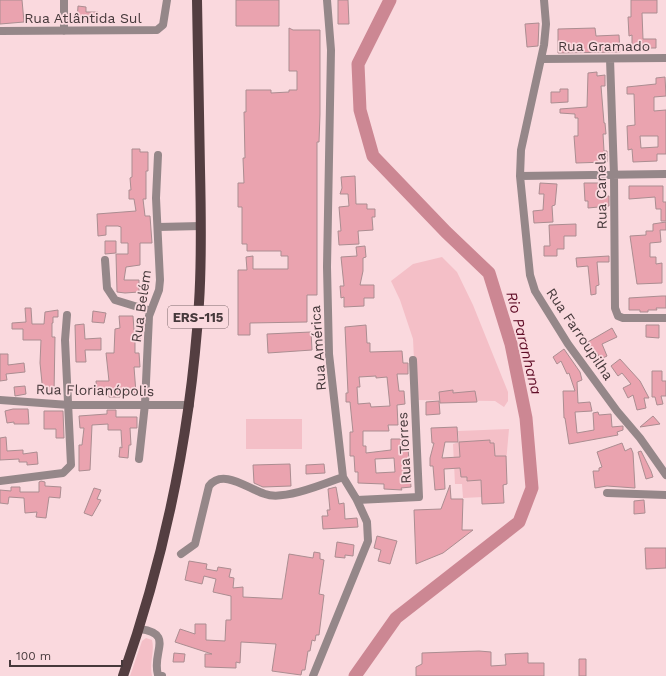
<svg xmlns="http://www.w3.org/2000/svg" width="666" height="676" viewBox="0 0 666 676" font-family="'Work Sans',sans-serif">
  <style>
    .green { fill: #f4bfc7 }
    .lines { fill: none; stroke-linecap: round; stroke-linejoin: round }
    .river { stroke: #cc8793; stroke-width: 13 }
    .building { fill: #eaa3af; stroke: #ab8d91; fill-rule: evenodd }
    .minor { stroke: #958789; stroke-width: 8 }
    .major { stroke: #543e41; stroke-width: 10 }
    .labels { text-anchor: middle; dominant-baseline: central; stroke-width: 3.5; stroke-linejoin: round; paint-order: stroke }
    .shield { fill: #fad9de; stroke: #7c696c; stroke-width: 1 }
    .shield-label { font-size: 13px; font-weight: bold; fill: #46393b }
    .street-label { font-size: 14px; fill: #46393b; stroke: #fad9de }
    .water-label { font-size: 15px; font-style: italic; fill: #600d27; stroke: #fad9de }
  </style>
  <rect width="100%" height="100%" fill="#fad9de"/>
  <path class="green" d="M442,257l15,15 16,33 35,87v9l-4,6 -9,-6 -79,-1 -3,-61 -13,-39 -9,-19 22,-17z
    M246,419h56v30h-56z
    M509,429l-6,67 -40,2 -1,-14h-7l-2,-40 6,-2 -1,-11z
    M146,638l6,2c3,12 -3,22 0,36h-22l12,-35z"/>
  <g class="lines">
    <path class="river" d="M355,676l41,-58 123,-96 13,-34 -6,-70 -15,-74 -22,-71 -43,-41 -73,-76 -13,-46 -2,-46 32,-64"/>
  </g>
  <path class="building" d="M0,0h22l2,22 -24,2z
    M236,0h43v26h-43z
    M338,0h10l1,24h-11z
    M631,0h26v13h-15l1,26h13v9h-12v-3h-12v-10l-3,1 -1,-19h3z
    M78,6l8,1v5h12v10h-21z
    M539,23l-1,23 -11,1 -2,-23z
    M289,28l4,2h27v84l-1,28h-2v153h-10v27l-57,1v12h-12v-65h9l-1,-13 7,-1v13h35v-13h-7v-5h-34v-7h-5v-37h-4v-24h6l-1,-25h2l-1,-46h2v-22h25v3l18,-1v-2h8v-19h-8z
    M595,28l1,8 23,-1 1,17 -62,1v-24z
    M597,72v4l8,-1v11h-4l3,37h1l1,11h-3l1,17h3v11l-31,1 -2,-27h4v-18h-3v-4l-15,-1v-4l27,-2 1,-34z
    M665,77l1,19 -12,1v14l12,-1v44h-9v7l-24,1 -1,-13 -4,1 -1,-24 8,-1 -1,-31h-7v-7l29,-3v-6zM640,136h18v11l-17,1z
    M560,89h8v13l-17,1v-11h9z
    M132,149h8v3h8v19h-2v28h-3l2,17h5l2,27h-12v22l-14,2 -2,13h15v12l-14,1 -8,-1 -1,-38h12v-11h-7v-16l-3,-1h-12v9l-8,1 -1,-22 39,-3 -2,-12h-5v-9h2l-1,-12 2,-1z
    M355,176l1,28h11v5h8v8h-3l1,13 -15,1 1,13 -20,1 -1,-14h3l-2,-24 10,-1 -1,-12h-8l2,-6 -1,-11z
    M540,183l17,1 -2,21 -3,1 1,16 -19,1 -1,-12 10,-1 1,-16h-5z
    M584,183h14v14l11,-1v10l-21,2v-7h-3z
    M629,186h34v16h3v19h-5v-12h-5l-1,-12 -26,2z
    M666,222v8h-6l1,12 -11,1v14h6v7l6,-1v20l-25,1 -7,-48 16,-1v-4h7v-7z
    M576,224v12h-12v13h-7v7h-13v-10h6l-1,-21z
    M105,241h11v12l-11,1z
    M365,246l1,11 -3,1v13l-3,14h14v13h-10v8l-20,1v-10l-3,1 -1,-12h4l-3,-29 16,-1 -1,-9z
    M609,256v6h-12l2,23 -3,1v8l-5,1 -3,-29 -11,1 -1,-9z
    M662,296h4v12h-10l1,2h-9v2h-8v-2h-11v-12z
    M25,308h6l1,16h12l1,-12 13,-2v7h-5v6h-1v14h3l-1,56h-11l-3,-30 1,-23h-18v-11h-11v-6l14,-1z
    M93,311l13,2 -2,10 -12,-1z
    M119,316h14l1,14h5l1,9h-5v14h4l1,14h-6l2,26 -17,1 1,3h-11l-1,-5 -11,1 -1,-12h13l-3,-28h8l1,-24 5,-1z
    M84,324l1,15 16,-1v12h-16l1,12h-10l-1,-37z
    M366,325l1,18h3v9l32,-1 1,12h5v11h-11l2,17h5l1,13 -8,1 1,20h-10l1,6h-26v15h3v7l25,-3v-11h13l1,10 3,-1 3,39 -10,1 1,2 -18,-1v-5l-26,-1v-11h-3l-1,-16h-4v-24h3l-3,-30h-4v-9h2l-3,-66zM376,376v2l11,-1 3,29 -19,1 -1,-4 -12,1 -1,-17h3l-1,-10zM394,458l1,14 -19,1 -1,-14z
    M646,325h13v13l-13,-1z
    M612,328l5,9 -15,7 5,12 -6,3 -4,-6 -4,2 -7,-12z
    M311,332l1,18 -44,3 -1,-19z
    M564,349l16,23 2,8 -5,2 1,21 12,-1 2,9 -17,1 2,21 17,-3 -1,-17 5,-1 1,3 12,-1 1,13 11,-1v4l-6,2 1,3 -49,9 -4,-26h-1l-1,-27h12l-6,-18 -2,1 -6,-13 -4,3 -4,-7z
    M0,354h8v11l16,-2 1,9 -19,2 1,6 -7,1z
    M620,359l20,22 9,17h-5l2,10 -9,2 -4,-15 -5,3 -5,-10 8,-4 -9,-11 -4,3 -7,-10z
    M652,371h10v10h4v15h-5l2,8 -6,1 -2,-8h-3z
    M25,386l1,8 -11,2 -1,-9z
    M453,390v3l22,-2 2,11 -37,1 -1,-11z
    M439,401l1,13 -14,1v-13z
    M13,409h15l1,15h-15v-2l-7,1 -2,-12z
    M107,410h9v7h21v11h-7l1,17h-2l-1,13 -9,-1 1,-10 2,1 -1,-18h-13v-6l-16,1 -2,45 -11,1v-26h3l2,-17h-4l-1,-12 28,-2z
    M44,411h19l1,27h-8v-9h-12z
    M653,416l7,8 -20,3z
    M457,427l1,15h-13l-3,16 18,-1 -1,-15 31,-2v3h4l1,13h11l1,28 -4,1 1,18 -22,1 -1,-24 -14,1v-4h-6l-1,-9 -16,1 1,20 -10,1 -2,-24h-3v-8l4,-15h-2l-1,-15z
    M6,437l1,14 16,-1v4l14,-2 1,12 -11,1v-3h-8v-3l-19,1v-22z
    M622,443l3,8 6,-3 2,5 2,35 -28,-2 -12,2 -2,-17h6v-3l3,-1 -5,-15z
    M641,451l10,20 2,6 -7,2 -8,-27z
    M290,464l1,22 -28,1 -9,-4 -1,-18z
    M324,464l1,9 -19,1v-9z
    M41,481l4,1v4l16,1 -1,11 -11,-1 -3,21 -10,-1 1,-5 -12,1 -1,-15 -15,-1 -1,7 -8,-1v-13l11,1v-4h9v5h19v-10z
    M450,485l1,14h12l-1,31h11l-30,23 -27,11 -2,-54 27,-1z
    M336,487l3,17 5,-1 1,16 12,-1 1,9 -35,2 -1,-13h6l-1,-6h3l-2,-21z
    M94,488l7,2 -4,9 4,1 -9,16 -8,-3z
    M644,500l1,13 -11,1v-13z
    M377,536l20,5 -7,23 -12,-3 3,-11 -7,-2z
    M337,542l17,3 -1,11 -8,-1v3l-10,-1z
    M645,548h21v20l-20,1z
    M314,552l6,1v6l4,1 -5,34 5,1 -5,40h-3l-1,6 -3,-1 -2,11h-2l-3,19h-3l-1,5 -29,-4 4,-27 -35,-2 -1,21 -4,-1v6l-31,-1v-13h7l-37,-12 5,-13 15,5v-10h11v16l19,1 1,-21h5v-24l-18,-4 3,-13 -12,-3 -2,8 -17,-4 4,-19 18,3 -1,5 11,2 1,-4 13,2 -2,8 5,1 -1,10 10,-1v10l39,2 7,-45 24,4z
    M479,651l12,1v14l15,-1 -1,-11 23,-1v10h16v13h-128v-9l6,-3v-11z
    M174,653l11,1 -1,8h-11z
    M579,659h7v17h-7z"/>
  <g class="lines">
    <path class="minor" d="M64,0v31
      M544,0l2,24 -2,21 -23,105 -1,26 10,99 5,16 33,53 49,67 23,27 26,37
      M0,31l157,-1 6,-5 4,-25
      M541,59l125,-1
      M610,59l4,116 1,133 3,8 5,2h43
      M520,176l146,-2
      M158,227l43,-1
      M105,260l2,28 8,12 36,11
      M0,400l69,5h121
      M139,459l6,-55 4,-88 10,-26 1,-10 -4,-82 2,-43
      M0,481l63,-8 8,-8 -6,-125 2,-25
      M607,493l59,2
      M357,500l62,-3 -6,-137
      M181,554l14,-10 14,-58c14,-18 39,3 56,8 18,7 59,-10 78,-17
      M140,629c35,5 11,23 18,46l4,1
      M313,676l55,-135 -1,-19 -10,-22 -14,-23 -14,-123 -2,-87 4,-217 -4,-50"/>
    <path class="major" d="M123,676c42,-120 68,-246 76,-373 3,-45 2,-90 1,-134 -1,-57 -2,-113 -3,-169"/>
  </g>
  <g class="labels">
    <rect class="shield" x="168" y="306" width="60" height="22" rx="3"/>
    <g class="shield-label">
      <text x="198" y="317">ERS-115</text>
    </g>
    <g class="street-label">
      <text x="83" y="18">Rua Atlântida Sul</text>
      <text x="604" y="46">Rua Gramado</text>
      <text transform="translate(601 191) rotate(-91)">Rua Canela</text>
      <text transform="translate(141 306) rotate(-82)">Rua Belém</text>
      <text transform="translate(580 334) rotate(56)">Rua Farroupilha</text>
      <text transform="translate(318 348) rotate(-94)">Rua América</text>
      <text transform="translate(95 390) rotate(1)">Rua Florianópolis</text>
      <text transform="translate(404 448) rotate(-93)">Rua Torres</text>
    </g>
    <g class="water-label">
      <text transform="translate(524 343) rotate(76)">Rio Paranhana</text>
    </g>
  </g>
  <path d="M10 660v6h112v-6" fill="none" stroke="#46393b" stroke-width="2"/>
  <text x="16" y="660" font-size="12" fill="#46393b" stroke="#fad9de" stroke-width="3" paint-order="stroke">100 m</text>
</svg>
